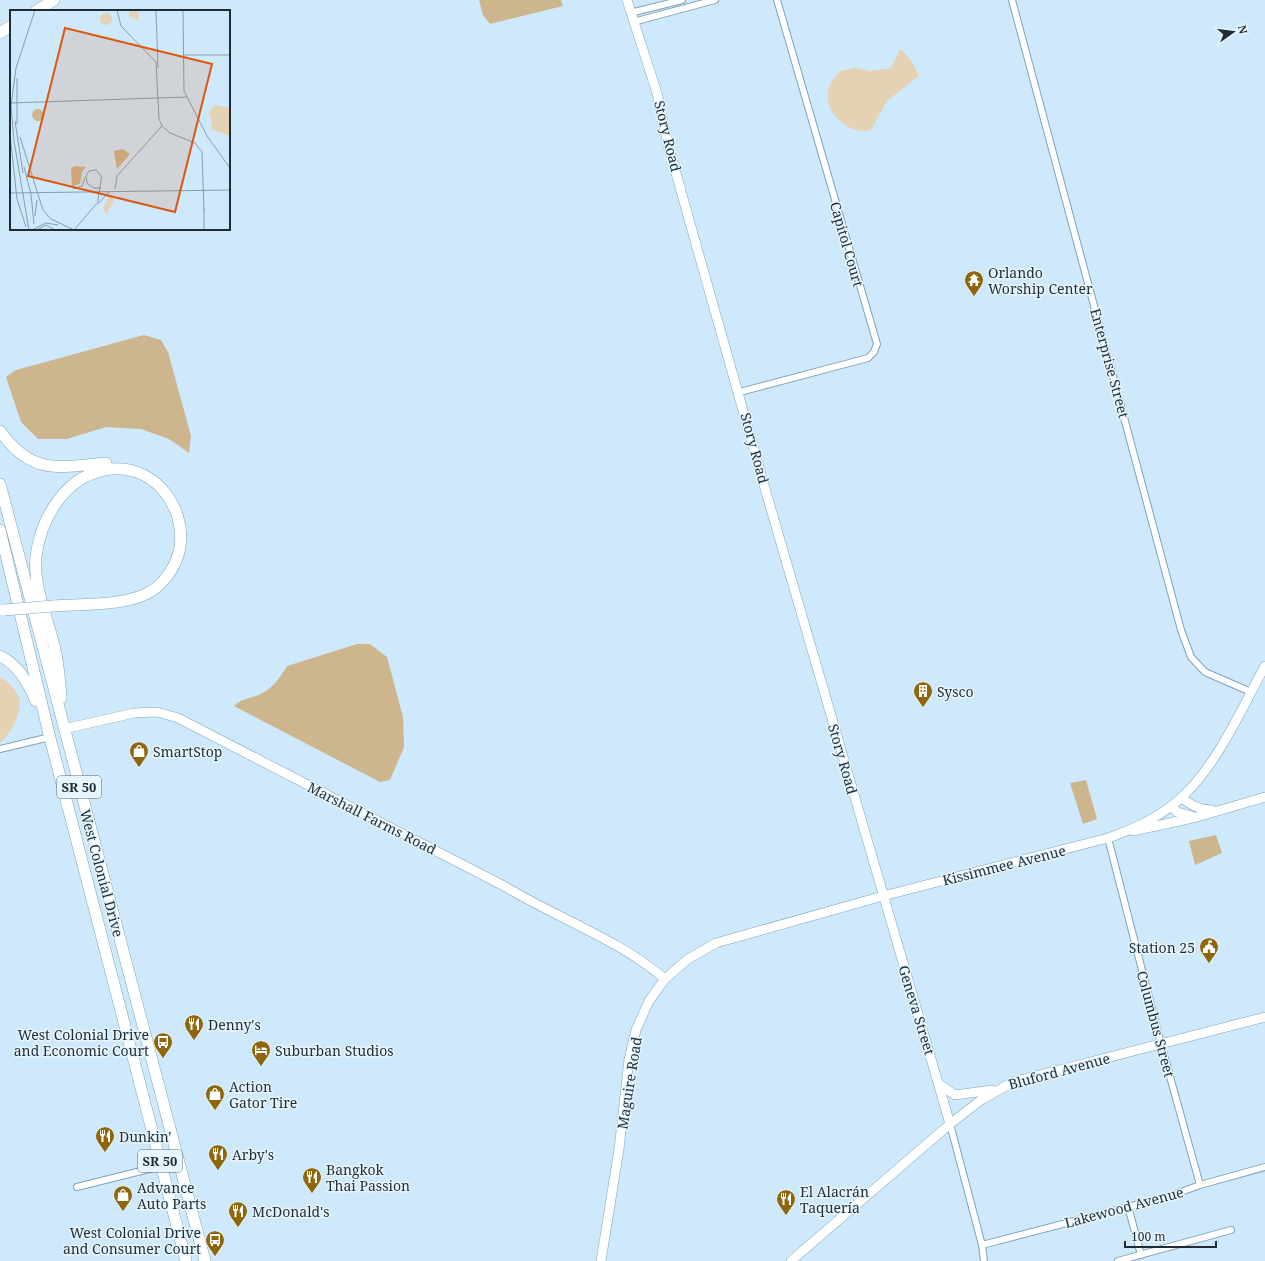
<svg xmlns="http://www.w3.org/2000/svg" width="1265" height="1261" viewBox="0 0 1265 1261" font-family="'Noto Serif',serif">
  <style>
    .green { fill: #e5d2b5 }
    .water { fill: #cdb58e }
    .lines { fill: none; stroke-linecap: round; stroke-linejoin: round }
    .street-casing { stroke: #81a2b8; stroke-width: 8 }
    .secondary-casing { stroke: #81a2b8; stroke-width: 10 }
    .highway-casing { stroke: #81a2b8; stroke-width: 12 }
    .street { stroke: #fff; stroke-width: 6 }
    .secondary { stroke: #fff; stroke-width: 9 }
    .highway { stroke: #fff; stroke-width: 11 }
    .highway-bridge-casing { stroke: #81a2b8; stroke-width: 12; stroke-linecap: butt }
    .highway-bridge { stroke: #fff; stroke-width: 11 }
    .labels { text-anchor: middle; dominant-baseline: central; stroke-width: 3; stroke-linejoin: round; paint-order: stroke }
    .shield { fill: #e7f5fe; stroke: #5b6871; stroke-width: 1 }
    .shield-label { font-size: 13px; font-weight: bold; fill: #1f2c35 }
    .street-label { font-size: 14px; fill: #1f2c35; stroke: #e7f5fe }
    .poi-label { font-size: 14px; fill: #1f2c35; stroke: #e7f5fe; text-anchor: start }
    .inset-road { fill: none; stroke: #889dac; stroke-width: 1 }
    .view { fill: #de570e; fill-opacity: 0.15; stroke: #de570e; stroke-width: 2 }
    .inset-edge { fill: none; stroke: #1f2c35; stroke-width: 2 }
  </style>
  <rect width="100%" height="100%" fill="#cee9fc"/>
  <path class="green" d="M900,49c10,7 14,16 19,27l-32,25 -16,29c-23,6 -50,-19 -42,-43 2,-6 8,-12 11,-16l15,-3 16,3 20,-3z
    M0,677c7,4 17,13 19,21 4,14 -8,36 -19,45z"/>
  <path class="water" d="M479,0h82l2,6 -73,18 -7,-9z
    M144,335l17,5 7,12 23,84 -2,17 -20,-14 -28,-10 -35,-2 -39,12h-29l-17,-17 -15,-45 10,-7z
    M357,644h13l17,13 16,60 1,30 -14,33 -10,2 -146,-76c7,-7 13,-7 22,-10 16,-6 23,-17 31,-30z
    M1086,780l11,39 -14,5 -13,-41z
    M1216,835l6,18 -27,12 -6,-24z"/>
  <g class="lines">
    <defs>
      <path id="street" d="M1012,0l169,630 10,27 14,15 46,20
        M630,13l52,-13
        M633,22l82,-22
        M740,392l128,-34 6,-6 3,-8 -100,-344
        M0,749l50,-12
        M1108,838l53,206 39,141
        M950,1124l32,121 2,16
        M77,1187l84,-21
        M1128,1206l13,49
        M982,1245l188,-49 30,-11 65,-18
        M1118,1261l113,-31"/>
      <path id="secondary" d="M627,0l30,93 11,52 98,347 184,632
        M64,729l70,-16 23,-1 21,6 326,168c53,32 114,53 161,93
        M1182,798c9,7 17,12 30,12
        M1171,806l6,6 15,4
        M1133,831l64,-14 68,-20
        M939,1084l16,11 37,-5
        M601,1261l18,-112 10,-90 7,-29 13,-29 16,-22 23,-20 28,-16 167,-47 225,-58c26,-9 54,-22 74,-41 35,-32 60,-89 83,-131
        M791,1261l159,-137 31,-24 32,-18 252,-65"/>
      <path id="highway" d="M36,11l18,-11
        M0,33l11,-7
        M0,431c32,45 59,36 106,32
        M0,484l205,777
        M0,530l49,204 137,527
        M53,606c29,-2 67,0 93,-12 17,-8 31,-28 34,-47 6,-43 -29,-86 -75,-77 -40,7 -64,48 -69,86 -3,29 11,61 18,89 4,17 6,35 7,53
        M0,656c17,8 29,28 36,45"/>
    </defs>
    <use href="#street" class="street-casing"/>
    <use href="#secondary" class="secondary-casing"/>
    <use href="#highway" class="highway-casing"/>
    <use href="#street" class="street"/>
    <use href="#secondary" class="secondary"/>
    <use href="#highway" class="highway"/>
    <defs>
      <path id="highway-bridge" d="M4,610l49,-4"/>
    </defs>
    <use href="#highway-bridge" class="highway-bridge-casing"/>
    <use href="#highway-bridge" class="highway-bridge"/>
  </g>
  <defs>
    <symbol id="temple-pin" viewBox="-11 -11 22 30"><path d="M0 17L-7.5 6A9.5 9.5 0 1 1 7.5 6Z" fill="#8f660c" stroke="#e7f5fe"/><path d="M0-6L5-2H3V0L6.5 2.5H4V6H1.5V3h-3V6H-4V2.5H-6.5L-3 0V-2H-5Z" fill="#fff"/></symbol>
    <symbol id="building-pin" viewBox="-11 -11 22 30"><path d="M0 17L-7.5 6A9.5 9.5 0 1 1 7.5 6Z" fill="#8f660c" stroke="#e7f5fe"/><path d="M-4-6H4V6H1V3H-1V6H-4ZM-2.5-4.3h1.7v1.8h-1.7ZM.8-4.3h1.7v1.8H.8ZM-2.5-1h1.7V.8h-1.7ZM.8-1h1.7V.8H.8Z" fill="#fff"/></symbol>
    <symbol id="shop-pin" viewBox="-11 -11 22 30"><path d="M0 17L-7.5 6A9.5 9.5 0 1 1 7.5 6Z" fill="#8f660c" stroke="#e7f5fe"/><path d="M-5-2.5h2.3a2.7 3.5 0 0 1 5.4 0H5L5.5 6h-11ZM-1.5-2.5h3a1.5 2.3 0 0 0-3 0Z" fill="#fff"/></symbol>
    <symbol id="civic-pin" viewBox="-11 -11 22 30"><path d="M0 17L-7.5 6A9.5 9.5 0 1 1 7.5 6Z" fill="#8f660c" stroke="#e7f5fe"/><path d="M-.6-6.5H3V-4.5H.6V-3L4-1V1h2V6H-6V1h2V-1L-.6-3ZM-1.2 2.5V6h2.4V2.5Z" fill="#fff"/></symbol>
    <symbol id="restaurant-pin" viewBox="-11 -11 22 30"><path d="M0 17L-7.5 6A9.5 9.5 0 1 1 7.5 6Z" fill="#8f660c" stroke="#e7f5fe"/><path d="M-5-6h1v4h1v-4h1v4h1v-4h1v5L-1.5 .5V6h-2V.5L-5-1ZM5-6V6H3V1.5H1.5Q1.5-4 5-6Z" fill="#fff"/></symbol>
    <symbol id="bus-pin" viewBox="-11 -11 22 30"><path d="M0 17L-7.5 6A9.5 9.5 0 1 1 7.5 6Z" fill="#8f660c" stroke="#e7f5fe"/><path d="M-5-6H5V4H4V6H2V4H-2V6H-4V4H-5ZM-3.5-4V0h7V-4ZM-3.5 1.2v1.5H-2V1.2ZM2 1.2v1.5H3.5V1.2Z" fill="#fff"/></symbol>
    <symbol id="hotel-pin" viewBox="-11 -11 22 30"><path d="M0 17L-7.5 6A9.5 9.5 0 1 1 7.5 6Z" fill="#8f660c" stroke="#e7f5fe"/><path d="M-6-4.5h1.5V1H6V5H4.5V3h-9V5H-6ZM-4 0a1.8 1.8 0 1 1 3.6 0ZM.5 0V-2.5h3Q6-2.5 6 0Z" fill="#fff"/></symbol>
  </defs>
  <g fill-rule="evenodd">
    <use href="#temple-pin" x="963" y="269" width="22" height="30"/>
    <use href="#building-pin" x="912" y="680" width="22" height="30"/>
    <use href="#shop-pin" x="128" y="740" width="22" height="30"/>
    <use href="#civic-pin" x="1198" y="936" width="22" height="30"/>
    <use href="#restaurant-pin" x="183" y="1013" width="22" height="30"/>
    <use href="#bus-pin" x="152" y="1031" width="22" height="30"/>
    <use href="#hotel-pin" x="250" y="1039" width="22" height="30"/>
    <use href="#shop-pin" x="204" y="1083" width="22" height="30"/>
    <use href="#restaurant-pin" x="94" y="1125" width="22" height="30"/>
    <use href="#restaurant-pin" x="207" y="1143" width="22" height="30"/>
    <use href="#restaurant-pin" x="301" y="1166" width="22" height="30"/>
    <use href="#shop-pin" x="112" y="1184" width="22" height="30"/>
    <use href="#restaurant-pin" x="775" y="1188" width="22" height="30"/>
    <use href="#restaurant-pin" x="227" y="1200" width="22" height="30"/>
    <use href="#bus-pin" x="204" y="1229" width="22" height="30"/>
  </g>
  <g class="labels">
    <g class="shield">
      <rect x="57" y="776" width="44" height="22" rx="3"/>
      <rect x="138" y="1150" width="44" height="22" rx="3"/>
    </g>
    <g class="shield-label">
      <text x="79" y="787">SR 50</text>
      <text x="160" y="1161">SR 50</text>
    </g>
    <g class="street-label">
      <text transform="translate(668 136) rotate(76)">Story Road</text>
      <text transform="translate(847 244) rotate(74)">Capitol Court</text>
      <text transform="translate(1110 363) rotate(75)">Enterprise Street</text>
      <text transform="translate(755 448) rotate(75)">Story Road</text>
      <text transform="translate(843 759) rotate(74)">Story Road</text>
      <text transform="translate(372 818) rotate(27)">Marshall Farms Road</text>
      <text transform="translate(1004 865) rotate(-14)">Kissimmee Avenue</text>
      <text transform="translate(102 873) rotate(75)">West Colonial Drive</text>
      <text transform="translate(917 1010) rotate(73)">Geneva Street</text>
      <text transform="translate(1156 1024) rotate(75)">Columbus Street</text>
      <text transform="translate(1059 1071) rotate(-15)">Bluford Avenue</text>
      <text transform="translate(629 1083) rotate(-81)">Maguire Road</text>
      <text transform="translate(1124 1207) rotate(-15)">Lakewood Avenue</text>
    </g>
    <g class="poi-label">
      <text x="988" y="272">Orlando<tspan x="988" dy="16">Worship Center</tspan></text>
      <text x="937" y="691">Sysco</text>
      <text x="153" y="751">SmartStop</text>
      <text x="1195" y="947" text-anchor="end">Station 25</text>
      <text x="208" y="1024">Denny's</text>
      <text x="149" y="1034" text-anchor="end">West Colonial Drive<tspan x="149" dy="16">and Economic Court</tspan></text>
      <text x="275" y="1050">Suburban Studios</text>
      <text x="229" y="1086">Action<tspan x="229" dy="16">Gator Tire</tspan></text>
      <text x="119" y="1136">Dunkin'</text>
      <text x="232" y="1154">Arby's</text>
      <text x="326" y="1169">Bangkok<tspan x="326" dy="16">Thai Passion</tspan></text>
      <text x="137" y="1187">Advance<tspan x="137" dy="16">Auto Parts</tspan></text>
      <text x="800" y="1191">El Alacrán<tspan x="800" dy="16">Taquería</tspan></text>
      <text x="252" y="1211">McDonald's</text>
      <text x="201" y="1232" text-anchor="end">West Colonial Drive<tspan x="201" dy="16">and Consumer Court</tspan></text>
    </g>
  </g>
  <g transform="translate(10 10)">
    <rect width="220" height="220" fill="#cee9fc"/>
    <path d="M120,0h8l1,11 -10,-5zM90 9a6 6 0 1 1 12 0a6 6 0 1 1-12 0ZM205,95l15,3v28l-20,-7 2,-6 -3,-11zM100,184l5,6 -9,14 -3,-6z" fill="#e5d2b5"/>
    <path d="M22 105a6 6 0 1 1 12 0a6 6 0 1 1-12 0ZM113,139l7,5 -13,15 -3,-18zM64,156l12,1 -4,5 -2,12 -8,2 -1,-17z" fill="#cdb58e"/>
    <path class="inset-road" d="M107,0l4,16 35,36 3,57 3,7 8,7 25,10 7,9 2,59M146,0l2,58M173,0l1,81 23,45 23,32M174,45h46M7,68v46M0,93l177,-6M5,111l8,52M0,125l7,64 9,28M10,127l23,73 8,9 23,11M14,157l7,27 3,30M63,179l9,-3 3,-8M105,179l2,-13 45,-50M0,183l220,-3M88,194l11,-12M25,206l2,-16M19,220l-15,-89 -3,-35 5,-38 19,-58M22,220l14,-7 12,2M27,220l9,-5 9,5M64,220l24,-28v-2l1,-7 1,-6 1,-7 1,-2 -1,-2 -5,-6 -7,1 -3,5 1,7 7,5h7M194,220v-21"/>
    <path class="view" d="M55,18l147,36 -37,148 -147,-36z"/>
    <rect width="220" height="220" class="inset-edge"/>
  </g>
  <g transform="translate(1233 32) rotate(76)" stroke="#e7f5fe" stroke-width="3" paint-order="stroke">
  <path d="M0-3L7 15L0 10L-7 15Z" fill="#1f2c35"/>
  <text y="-6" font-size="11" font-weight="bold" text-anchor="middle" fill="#1f2c35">N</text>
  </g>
  <path d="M1125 1241v6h91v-6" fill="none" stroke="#1f2c35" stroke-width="2"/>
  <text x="1131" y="1241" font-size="12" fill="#1f2c35" stroke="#e7f5fe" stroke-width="3" paint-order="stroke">100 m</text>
</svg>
